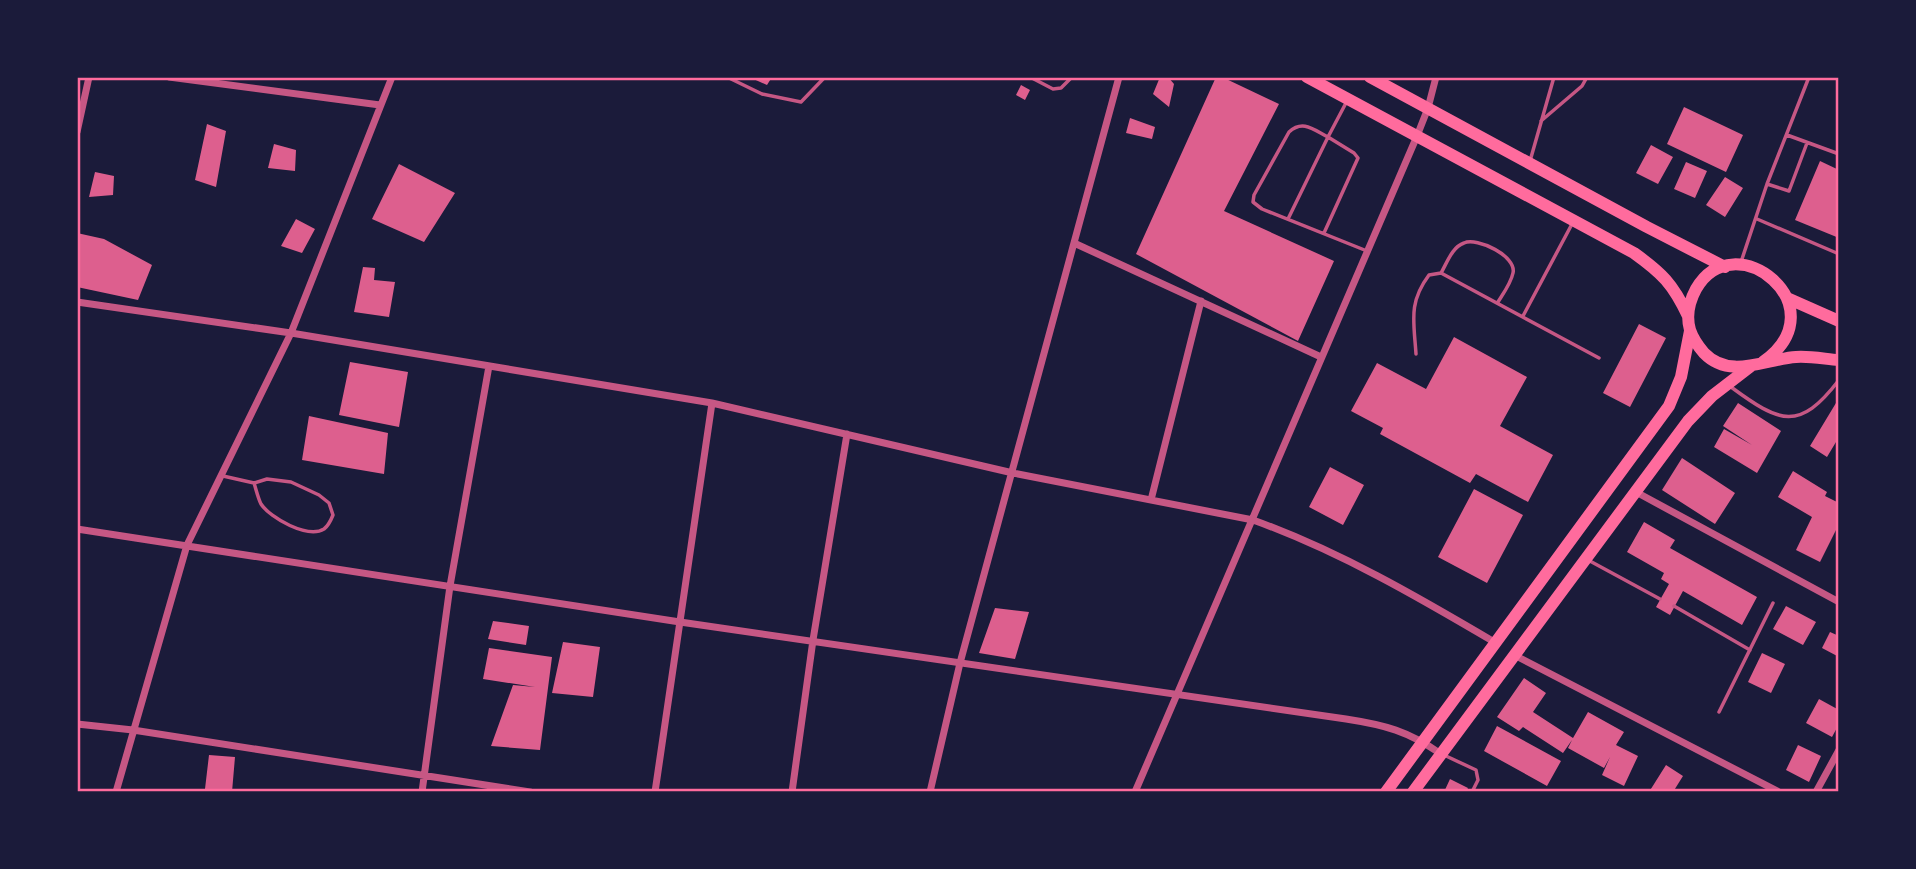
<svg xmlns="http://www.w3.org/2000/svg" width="1916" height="869" viewBox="0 0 1916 869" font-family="'Golos Text',sans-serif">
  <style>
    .building { fill: #dd5f8e }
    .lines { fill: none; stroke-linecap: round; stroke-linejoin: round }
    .service { stroke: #c65784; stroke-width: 3.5 }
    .minor { stroke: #c65784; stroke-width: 7 }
    .trunk { stroke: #ff6b9d; stroke-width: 12 }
    .neatline { fill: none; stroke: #ff6b9d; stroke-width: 2.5 }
  </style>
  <rect width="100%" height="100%" fill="#1b1b3a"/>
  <path class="building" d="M749,77h23l-5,8z
    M1160,77h8l6,7 -5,23 -16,-13z
    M1216,77h6l57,27 -55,107 110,50 -36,80 -162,-87z
    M1021,85l9,5 -5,10 -9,-5z
    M1684,107l59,28 -17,37 -59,-28z
    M1130,118l25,9 -3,12 -26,-6z
    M207,124l19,7 -10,56 -21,-7z
    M274,144l22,6 -1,21 -27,-3z
    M1651,145l22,12 -15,27 -22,-11z
    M1820,161l19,9v68l-44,-18z
    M1686,162l21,9 -12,27 -21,-9z
    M399,164l56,29 -31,49 -52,-23z
    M95,172l19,4 -1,19 -24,2z
    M1725,177l18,11 -18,29 -19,-12z
    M296,219l19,10 -13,24 -21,-7z
    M77,233l27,6 48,26 -14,35 -61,-13z
    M363,267l12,1 -1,12 21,2 -6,35 -35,-5z
    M1639,324l27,14 -36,69 -27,-14z
    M1454,337l73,40 -27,49 53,29 -25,47 -52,-28 -6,9 -90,-49 3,-6 -32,-17 26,-48 49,26z
    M350,362l58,10 -9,55 -60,-12z
    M1839,398v39l-12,20 -17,-11z
    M1738,403l43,28 -24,42 -43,-26 10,-18 28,16 -29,-19z
    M309,416l79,17 -4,41 -82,-14z
    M1682,458l53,35 -20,31 -53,-34z
    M1330,467l34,18 -21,40 -34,-18z
    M1793,471l34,21 -2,4 14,7v21l-19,38 -24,-12 16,-33 -34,-20z
    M1474,489l49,26 -36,68 -49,-26z
    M1644,522l31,18 -5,8 87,49 -15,28 -59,-34 -13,24 -14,-8 13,-23 -8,-5 3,-6 -37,-21z
    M1786,606l30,16 -13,23 -30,-16z
    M995,608l34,4 -14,47 -36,-6z
    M493,621l36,5 -3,19 -38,-6z
    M1830,632l9,4v21l-17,-9z
    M563,642l37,5 -7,50 -41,-4z
    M489,648l63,9 -12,93 -49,-4 22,-61 22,2 -52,-8z
    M1762,653l23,11 -14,29 -23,-11z
    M1524,678l22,15 -13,19 40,26 15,-26 36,20 -8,13 22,11 -14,30 -22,-11 8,-18 -6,11 -36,-20 4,-8 -9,13 -40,-26 -4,4 -22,-14z
    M1819,699l20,11v14l-7,13 -26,-14z
    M1497,726l64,35 -14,25 -63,-35z
    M1798,745l23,11 -12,26 -23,-12z
    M209,755l26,2 -3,35 -27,-3z
    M1666,765l17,11 -10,16h-24z
    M1450,779l18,9 -2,4h-22z"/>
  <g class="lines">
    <path class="service" d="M727,77l35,17 39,8 24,-25
      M1030,77l23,12 8,-1 11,-11
      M1347,101l-19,36c-14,-7 -25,-18 -39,-5l-35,63 -1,7 9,7 105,42
      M1541,121l41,-35 5,-9
      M1787,135l52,19
      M1530,161l24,-84
      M1767,184l22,7 18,-48
      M1288,219l40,-82 26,16 4,5 -34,75
      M1757,219l82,35
      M1741,262l26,-78 42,-107
      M1441,273c6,-10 11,-26 23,-30 13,-6 53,13 49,30 -2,10 -10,21 -15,29
      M1523,316l49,-92
      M1416,354c-2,-32 -8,-51 13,-79l12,-2 158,85
      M1731,387c49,36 68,45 108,-7
      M223,476l31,7 13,-4 24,3 28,13 10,8 4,12c-2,5 -5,11 -9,14 -16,10 -54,-11 -63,-25 -3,-6 -5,-15 -7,-21
      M1588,560l72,39
      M1674,606l76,44
      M1719,712l54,-109
      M1446,756l30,14 2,10 -6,12"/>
    <path class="minor" d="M169,77l211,28
      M77,132l12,-55
      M1074,243l247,114
      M77,302l214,31 421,70 301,70 240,47c86,31 165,77 243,123
      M1636,492l203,110
      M1151,500l50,-199
      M77,529l603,93 666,97c39,6 62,12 95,35
      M1516,656l263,136
      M77,724l56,6 397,62
      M116,792l71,-247 104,-212 101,-256
      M422,792l28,-206 39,-220
      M655,792l57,-389
      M792,792l21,-152 34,-206
      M930,792l30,-129 159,-586
      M1135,792l282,-656 11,-28 8,-31
      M1816,792l23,-42"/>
    <path class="trunk" d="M1307,77l327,176c28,20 39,31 54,63
      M1370,77l277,150 78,40
      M1787,298l52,23
      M1763,362c78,-55 -29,-140 -67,-73 -7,13 -10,27 -6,41 3,9 8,16 14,23 26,27 61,6 92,4 14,-1 29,2 43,3
      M1386,792l283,-386 12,-29 9,-46
      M1413,792l275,-371 24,-25 39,-30"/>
  </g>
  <rect width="1916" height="869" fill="none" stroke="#1b1b3a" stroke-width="158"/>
  <rect x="79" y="79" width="1758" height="711" class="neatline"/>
</svg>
